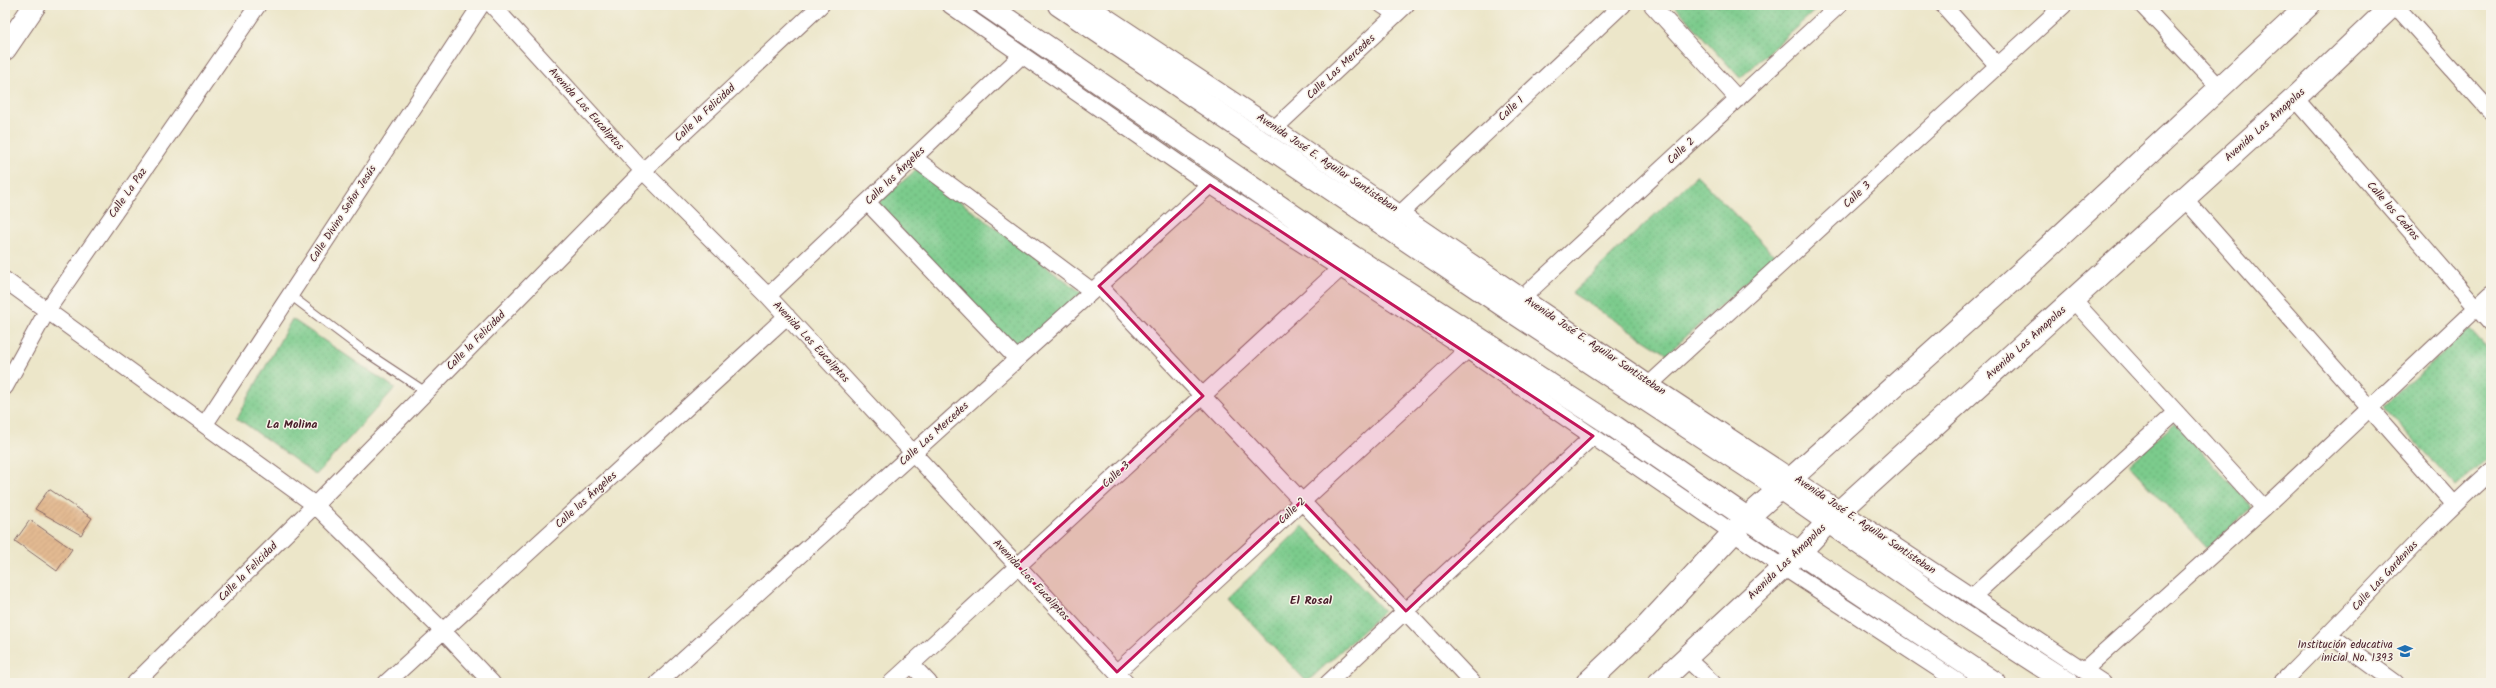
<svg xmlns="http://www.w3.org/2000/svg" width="2496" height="688" viewBox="0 0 2496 688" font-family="Kalam,sans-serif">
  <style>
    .green { fill: url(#green-dots); stroke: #62755c }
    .building { fill: url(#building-hatch) }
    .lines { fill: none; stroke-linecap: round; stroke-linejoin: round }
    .lane-casing { stroke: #836562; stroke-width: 10 }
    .street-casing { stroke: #836562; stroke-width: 18 }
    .secondary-casing { stroke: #836562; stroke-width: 24 }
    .lane { stroke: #fff; stroke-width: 8 }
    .street { stroke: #fff; stroke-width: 16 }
    .secondary { stroke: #fff; stroke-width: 22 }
    .marked { fill: #c2185b; fill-opacity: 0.2; stroke: #c2185b; stroke-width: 3; stroke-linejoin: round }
    .labels { text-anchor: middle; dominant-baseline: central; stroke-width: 3; stroke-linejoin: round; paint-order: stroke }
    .street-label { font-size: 11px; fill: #4a1f2b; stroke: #f7f3e8 }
    .poi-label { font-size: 11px; fill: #4a1f2b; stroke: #f7f3e8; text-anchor: end }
    .neighbourhood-label { font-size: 12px; font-weight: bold; fill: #4a1f2b; stroke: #f7f3e8 }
  </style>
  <defs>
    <pattern id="green-dots" width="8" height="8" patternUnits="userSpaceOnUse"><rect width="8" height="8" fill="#7bcb8c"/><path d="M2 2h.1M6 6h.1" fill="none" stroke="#6cae79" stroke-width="1.8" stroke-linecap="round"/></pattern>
    <pattern id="building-hatch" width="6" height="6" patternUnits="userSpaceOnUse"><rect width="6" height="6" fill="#e3ba92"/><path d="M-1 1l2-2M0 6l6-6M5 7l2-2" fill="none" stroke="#c49f7e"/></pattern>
  </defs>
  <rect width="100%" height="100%" fill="#f7f3e8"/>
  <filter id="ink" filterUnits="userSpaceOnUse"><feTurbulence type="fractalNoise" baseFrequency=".025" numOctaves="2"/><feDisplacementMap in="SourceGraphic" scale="8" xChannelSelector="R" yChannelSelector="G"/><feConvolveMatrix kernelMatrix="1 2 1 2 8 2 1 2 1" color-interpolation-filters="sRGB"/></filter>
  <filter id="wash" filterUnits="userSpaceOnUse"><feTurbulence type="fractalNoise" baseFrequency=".012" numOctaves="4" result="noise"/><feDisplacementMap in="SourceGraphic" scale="16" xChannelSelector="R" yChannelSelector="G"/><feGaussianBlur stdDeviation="0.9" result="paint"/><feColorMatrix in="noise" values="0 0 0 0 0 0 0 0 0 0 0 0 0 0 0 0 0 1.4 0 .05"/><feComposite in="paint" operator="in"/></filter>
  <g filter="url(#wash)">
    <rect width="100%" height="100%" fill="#ece6c9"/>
    <path class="green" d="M1674,5h147l-81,73z
      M917,169l165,124 -70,60 -134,-150z
      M1697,175l78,81 -108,98 -95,-61z
      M292,319l103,69 -79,87 -79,-57z
      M2469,329l22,24v102l-35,32 -73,-80z
      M2175,423l77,84 -45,41 -78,-84z
      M1303,526l81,85 -77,71 -79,-84z"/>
    <g id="blocks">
      <path class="building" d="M49,489l43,29 -11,17 -46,-26z
        M30,520l42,29 -15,22 -42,-30z"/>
    </g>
  </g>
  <g filter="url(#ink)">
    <use href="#blocks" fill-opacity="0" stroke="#836562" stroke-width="1"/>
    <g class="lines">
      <defs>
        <path id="lane" d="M290,295l74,56 62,41"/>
        <path id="street" d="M492,5l151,166 125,125 358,387
          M950,5l260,180 257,165 316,217 177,116
          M1089,5l186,123 375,256 453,299
          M1382,5l14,9
          M1652,5l86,94
          M1943,5l55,61
          M2142,5l78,83
          M2395,5l96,107
          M2295,98l196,226
          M1275,128l131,-123
          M914,158l178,133
          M2184,198l270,306
          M867,202l150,157
          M1401,213l221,-208
          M5,280l310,225 128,126 49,52
          M1099,286l374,397
          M768,296l254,-241
          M1523,297l316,-292
          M2073,300l191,208
          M1650,384l414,-379
          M5,387l43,-78 210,-304
          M205,424l276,-419
          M1972,597l204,-185
          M2330,635l66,48
          M1686,658l27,25
          M911,664l18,19
          M2084,670l180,-162 227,-214
          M1117,672l350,-322
          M135,683l180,-178 328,-334 178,-166
          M386,683l401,-367
          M658,683l552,-498
          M891,683l450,-415
          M1328,683l265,-247
          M2281,683c71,-70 136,-146 210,-212"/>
        <path id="secondary" d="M986,5l367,252 256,166 138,95 248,165
          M1059,5l451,305 270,178 178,124 110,71
          M5,49l30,-44
          M1587,683l58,-55 102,-110 280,-251 282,-262
          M1659,683l141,-131 28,-30 467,-424 98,-93"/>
      </defs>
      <use href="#lane" class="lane-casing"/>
      <use href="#street" class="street-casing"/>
      <use href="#secondary" class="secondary-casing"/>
      <use href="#lane" class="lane"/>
      <use href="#street" class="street"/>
      <use href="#secondary" class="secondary"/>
    </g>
  </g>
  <path class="marked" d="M1210,185l383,251 -187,175 -104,-110 -185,171 -100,-107 186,-169 -104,-110z"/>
  <defs>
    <symbol id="school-bare" viewBox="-9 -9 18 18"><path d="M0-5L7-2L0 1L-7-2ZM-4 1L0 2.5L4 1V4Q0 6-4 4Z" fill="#1f6fb2" stroke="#f7f3e8" stroke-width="2.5" paint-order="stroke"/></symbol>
  </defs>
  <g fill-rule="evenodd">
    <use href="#school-bare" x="2394" y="640" width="22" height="22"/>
  </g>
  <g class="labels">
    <g class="street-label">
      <text transform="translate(1341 67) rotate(-43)">Calle Las Mercedes</text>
      <text transform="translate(586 109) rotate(48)">Avenida Los Eucaliptos</text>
      <text transform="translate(1511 109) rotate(-43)">Calle 1</text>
      <text transform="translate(705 113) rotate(-43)">Calle la Felicidad</text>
      <text transform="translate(2265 125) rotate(-42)">Avenida Las Amapolas</text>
      <text transform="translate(1681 151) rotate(-43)">Calle 2</text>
      <text transform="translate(1327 163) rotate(34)">Avenida José E. Aguilar Santisteban</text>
      <text transform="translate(895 176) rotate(-44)">Calle los Ángeles</text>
      <text transform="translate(128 193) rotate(-55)">Calle La Paz</text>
      <text transform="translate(1857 195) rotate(-43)">Calle 3</text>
      <text transform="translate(2393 211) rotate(49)">Calle los Cedros</text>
      <text transform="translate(343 214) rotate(-57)">Calle Divino Señor Jesús</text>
      <text transform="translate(476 341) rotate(-45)">Calle la Felicidad</text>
      <text transform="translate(811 342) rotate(47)">Avenida Los Eucaliptos</text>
      <text transform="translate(2026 343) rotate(-42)">Avenida Las Amapolas</text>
      <text transform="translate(1595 346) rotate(34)">Avenida José E. Aguilar Santisteban</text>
      <text transform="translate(934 434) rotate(-42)">Calle Las Mercedes</text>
      <text transform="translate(1116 475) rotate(-43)">Calle 3</text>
      <text transform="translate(586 500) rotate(-42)">Calle los Ángeles</text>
      <text transform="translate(1292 511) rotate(-43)">Calle 2</text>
      <text transform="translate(1865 525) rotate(34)">Avenida José E. Aguilar Santisteban</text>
      <text transform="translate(1787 562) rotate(-44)">Avenida Las Amapolas</text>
      <text transform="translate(248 572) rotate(-45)">Calle la Felicidad</text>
      <text transform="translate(2385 576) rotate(-47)">Calle Las Gardenias</text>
      <text transform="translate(1031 580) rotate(47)">Avenida Los Eucaliptos</text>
    </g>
    <g class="poi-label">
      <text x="2393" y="645">Institución educativa<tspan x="2393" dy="13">inicial No. 1393</tspan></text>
    </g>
    <g class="neighbourhood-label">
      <text x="292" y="424">La Molina</text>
      <text x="1311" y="600">El Rosal</text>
    </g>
  </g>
  <rect width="2496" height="688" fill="none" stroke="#f7f3e8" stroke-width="20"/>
</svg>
